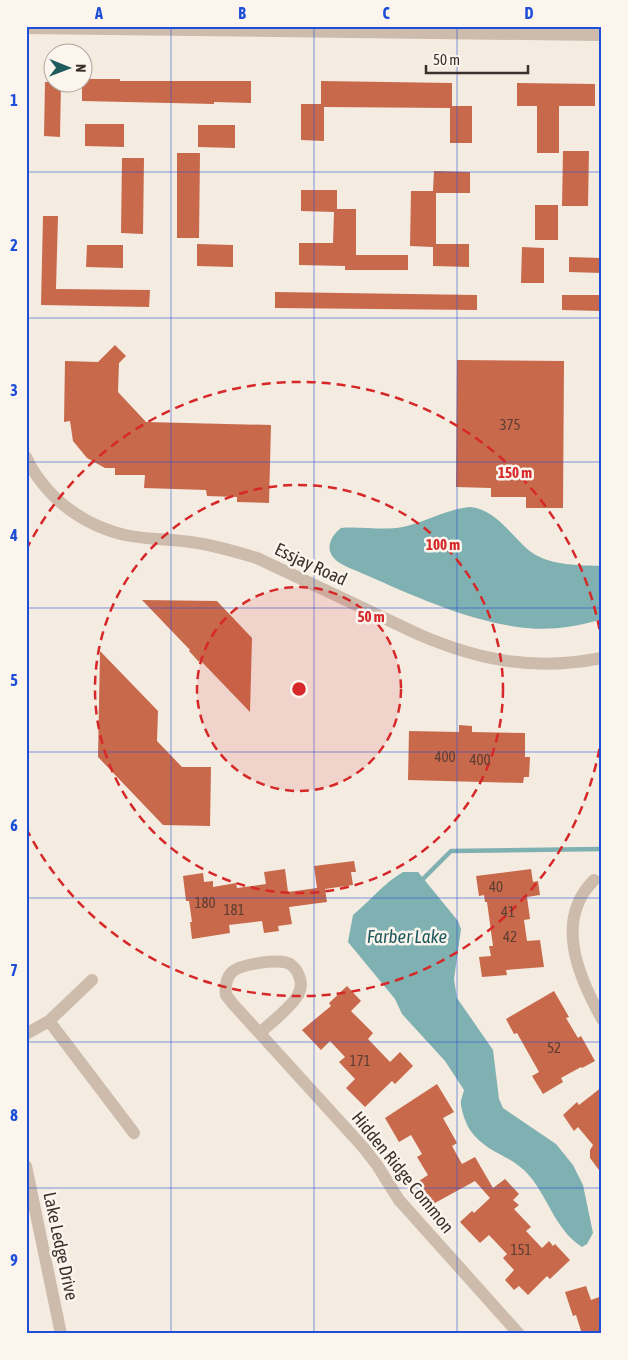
<svg xmlns="http://www.w3.org/2000/svg" width="628" height="1360" viewBox="0 0 628 1360" font-family="'Asap Condensed',sans-serif">
  <style>
    .water { fill: #7fb0b2 }
    .lines { fill: none; stroke-linecap: round; stroke-linejoin: round }
    .stream { stroke: #7fb0b2; stroke-width: 4.5 }
    .building { fill: #c8694b }
    .minor { stroke: #cdbbac; stroke-width: 12 }
    .grid { fill: none; stroke: #1d4ed8; stroke-width: 1; stroke-opacity: 0.55 }
    .ring { fill: none; stroke: #d62828; stroke-width: 2.5; stroke-dasharray: 9 6 }
    .labels { text-anchor: middle; dominant-baseline: central; stroke-width: 5; stroke-linejoin: round; paint-order: stroke }
    .number-label { font-size: 15px; fill: #5e3e33 }
    .street-label { font-size: 18px; fill: #3b302b; stroke: #fbf5ee }
    .water-label { font-size: 19px; font-style: italic; fill: #1f5a5e; stroke: #fbf5ee }
    .centre { fill: #d62828; stroke: #fbf5ee; stroke-width: 2.5 }
    .ring-label { font-size: 15px; text-anchor: middle; font-weight: bold; fill: #d62828; stroke: #fbf5ee; stroke-width: 5; stroke-linejoin: round; paint-order: stroke }
    .neatline { fill: none; stroke: #1d4ed8; stroke-width: 2 }
    .grid-label { font-size: 16px; text-anchor: middle; font-weight: bold; fill: #1d4ed8 }
  </style>
  <rect width="100%" height="100%" fill="#f4ebe1"/>
  <path class="water" d="M470,507c29,3 42,32 64,47 20,12 46,11 68,12v51l-3,3c-28,8 -54,11 -82,7 -53,-8 -103,-31 -151,-52 -10,-5 -26,-9 -33,-18 -8,-10 -1,-22 8,-29 20,-2 41,3 62,-1 23,-5 43,-18 67,-20z
    M403,872h15l40,49 3,8 -7,50 3,19 36,52 6,49 4,9 53,36 17,21 10,20 10,48 -6,11 -5,3c-29,-19 -34,-53 -57,-76 -17,-17 -39,-18 -55,-41 -4,-6 -8,-18 -9,-25 -1,-4 2,-10 3,-15l-19,-29 -43,-47 -7,-15 -47,-57 5,-27c18,-15 31,-32 50,-43z"/>
  <g class="lines">
    <path class="stream" d="M423,879l28,-28 151,-2"/>
  </g>
  <path class="building" d="M82,79h38v2h131v22l-37,-1v2l-132,-3z
    M321,81l131,2v23h20v37h-22v-35l-126,-1v34l-23,-1v-36h20z
    M45,82h16l-1,55 -16,-1z
    M517,83l78,1v22h-36v47h-22v-47h-20z
    M85,124h39v23l-39,-1z
    M198,125h37v23l-37,-1z
    M563,151h26l-1,55h-26z
    M177,153h23l-1,85h-22z
    M122,158h22l-1,76 -22,-1z
    M434,171l36,1v21h-34v51h33v23l-36,-1v-19l-23,-1 1,-55h22z
    M301,190h36v19h19v46h52v15h-63v-4l-46,-1v-22h34l1,-31 -33,-1z
    M535,205h23v35h-23z
    M43,216h15l-2,73 94,1 -1,17 -108,-2z
    M197,244l36,1v22l-36,-1z
    M87,245h36v23l-37,-1z
    M522,247l22,1v35h-23z
    M569,257l33,1v15l-33,-1z
    M275,292l202,3v15l-202,-2z
    M562,295h40v16l-40,-1z
    M115,345l11,11 -7,7 -1,29 28,30 125,3 -2,78 -32,-1v-5l-30,-1 -1,-6 -62,-2 1,-13h-30v-7h-10l-18,-10 -14,-17 -3,-20 -6,1 1,-61 33,1z
    M457,360l107,1 -1,147h-37v-11h-35v-9l-35,-1z
    M142,600l75,1 35,37 -2,74 -50,-52 -1,2 -10,-11 1,-1z
    M100,651l58,60 -1,30 25,26h29l-1,59 -47,-1 -65,-68z
    M459,725l13,1v6l53,1v24h5l-1,20h-5l-1,6 -115,-3 1,-49 50,1z
    M354,861l2,11h-5l2,13 -28,4 2,13 -38,5 3,17 -14,2 1,5 -15,2 -2,-12 -33,4 1,8 -38,6 -2,-17h2l-3,-21h-3l-3,-25 20,-3 1,9 9,-1v6l23,-4 1,5 29,-4 -2,-12 21,-3 3,23 29,-4 -3,-22z
    M531,869l2,13 5,-1 2,14 -13,2 3,22 -6,1 3,21 13,-1 4,27 -38,3 1,5 -25,2 -3,-20 12,-1 -2,-10h4l-6,-44h-2l-1,-7 -5,1 -3,-20z
    M347,986l14,15 -10,10 22,22 -5,6 22,23 10,-10 13,14 -18,18 -3,-3 -27,26 -19,-19 9,-9 -16,-17 6,-5 -15,-16 -9,9 -19,-20 29,-24 -2,-3z
    M554,991l15,26 -3,1 12,20 3,-2 14,25 -13,7 -1,-1 -20,11 2,4 -20,12 -11,-18 7,-4 -22,-39 -3,1 -8,-15z
    M437,1084l17,28 -11,6 14,25 -5,3 10,18 13,-7 18,31 12,-9 14,15 -6,6 6,5 -5,4 17,18 -5,4 16,17 7,-7 4,5 2,-2 15,16 -20,19 -3,-3 -19,19 -9,-9 -5,4 -9,-10 9,-10 -11,-12 4,-4 -18,-19 -9,8 -20,-21 12,-11 2,2 16,-15 -15,-17 -42,23 -14,-23 9,-6 -11,-18 5,-3 -11,-19 -12,7 -14,-24z
    M602,1087v87l-12,-16v-8l3,-5 -15,-18 -4,4 -11,-16 14,-13 2,3z
    M586,1286l5,14 11,-4v38h-20l-6,-19 -3,1 -8,-24z"/>
  <g class="lines">
    <path class="minor" d="M26,28l576,7
      M26,457c19,40 56,68 99,78 23,5 49,4 72,8 20,3 40,9 60,15l163,77c61,26 115,36 182,23
      M594,880c-40,40 -16,96 8,139
      M49,1021l85,112
      M260,1033c12,-12 29,-23 38,-38 3,-6 4,-13 1,-19 -1,-4 -5,-9 -9,-12 -10,-6 -51,0 -59,9 -5,6 -6,14 -5,22l7,9 130,143 14,18 22,35 120,134
      M26,1034l23,-13 43,-41
      M26,1166l35,168"/>
  </g>
  <path class="grid" d="M171,26v1308M314,26v1308M457,26v1308M26,172h576M26,318h576M26,462h576M26,608h576M26,752h576M26,898h576M26,1042h576M26,1188h576"/>
  <circle cx="299" cy="689" r="102" fill="#d62828" fill-opacity=".12"/>
  <g class="ring">
    <circle cx="299" cy="689" r="102"/>
    <circle cx="299" cy="689" r="204"/>
    <path d="M602 734A306 306 0 0 1 26 828M26 550A306 306 0 0 1 602 644"/>
  </g>
  <g class="labels">
    <g class="number-label">
      <text x="510" y="424">375</text>
      <text x="445" y="756">400</text>
      <text x="480" y="759">400</text>
      <text x="496" y="886">40</text>
      <text x="205" y="902">180</text>
      <text x="234" y="909">181</text>
      <text x="508" y="911">41</text>
      <text x="510" y="936">42</text>
      <text x="554" y="1047">52</text>
      <text x="360" y="1060">171</text>
      <text x="521" y="1249">151</text>
    </g>
    <g class="street-label">
      <text transform="translate(311 564) rotate(25)">Essjay Road</text>
      <text transform="translate(403 1172) rotate(51)">Hidden Ridge Common</text>
      <text transform="translate(61 1246) rotate(78)">Lake Ledge Drive</text>
    </g>
    <g class="water-label">
      <text x="407" y="936">Farber Lake</text>
    </g>
  </g>
  <circle cx="299" cy="689" r="8" class="centre"/>
  <g class="ring-label">
    <text x="515" y="478">150 m</text>
    <text x="443" y="550">100 m</text>
    <text x="371" y="622">50 m</text>
  </g>
  <rect width="628" height="1360" fill="none" stroke="#fbf5ee" stroke-width="55"/>
  <g transform="translate(68 68) rotate(91)"><circle r="24" fill="#fbf5ee" stroke="#aea6a0"/>
  <path d="M0-4L9 19L0 12L-9 19Z" fill="#1f5a5e"/>
  <text y="-8" font-size="14" font-weight="bold" text-anchor="middle" fill="#3b302b">N</text>
  </g>
  <path d="M426 65v8h102v-8" fill="none" stroke="#3b302b" stroke-width="2.5"/>
  <text x="433" y="65" font-size="15" fill="#3b302b" stroke="#fbf5ee" stroke-width="4" paint-order="stroke">50 m</text>
  <rect x="28" y="28" width="572" height="1304" class="neatline"/>
  <g class="grid-label">
    <text x="99" y="19">A</text>
    <text x="242" y="19">B</text>
    <text x="386" y="19">C</text>
    <text x="529" y="19">D</text>
    <text x="14" y="106">1</text>
    <text x="14" y="251">2</text>
    <text x="14" y="396">3</text>
    <text x="14" y="541">4</text>
    <text x="14" y="686">5</text>
    <text x="14" y="831">6</text>
    <text x="14" y="976">7</text>
    <text x="14" y="1121">8</text>
    <text x="14" y="1266">9</text>
  </g>
</svg>
